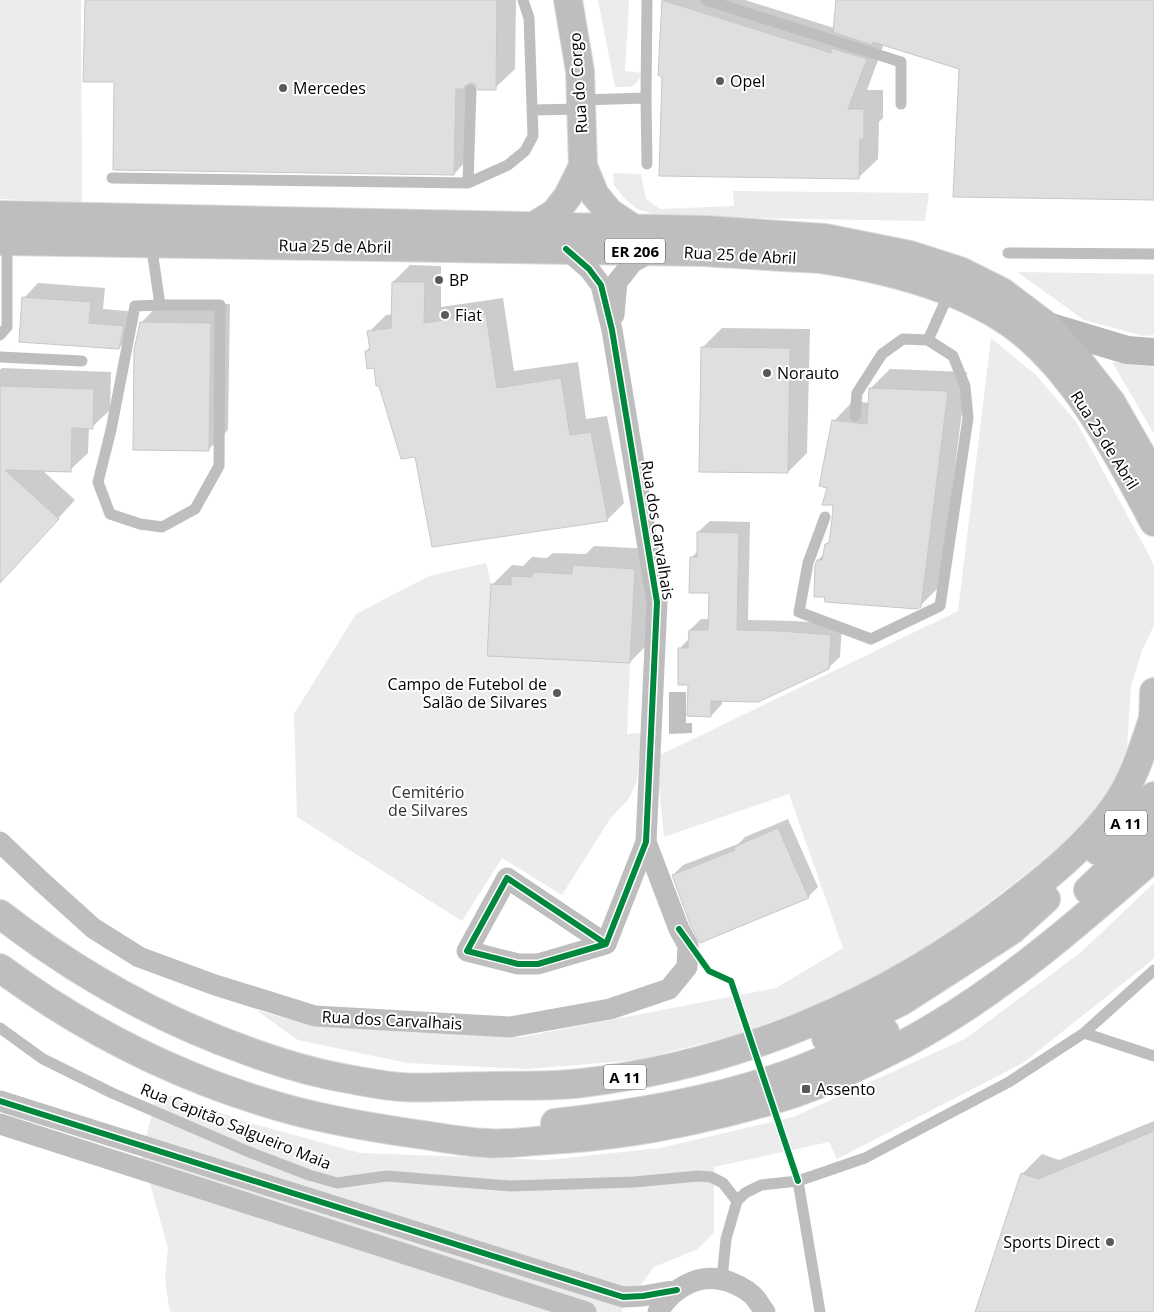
<svg xmlns="http://www.w3.org/2000/svg" width="1154" height="1312" viewBox="0 0 1154 1312" font-family="'Open Sans',sans-serif">
  <style>
    .green { fill: #ececec }
    .water { fill: #bfbfbf }
    .shadow { fill: #0003 }
    .building { fill: #dfdfdf; stroke: #c7c7c7 }
    .lines { fill: none; stroke-linecap: round; stroke-linejoin: round }
    .primary-casing { stroke: #dbdbdb; stroke-width: 30 }
    .motorway-casing { stroke: #dbdbdb; stroke-width: 30 }
    .service { stroke: #bebebe; stroke-width: 11 }
    .minor { stroke: #bebebe; stroke-width: 21 }
    .secondary { stroke: #b8b8b8; stroke-width: 28 }
    .primary { stroke: #bebebe; stroke-width: 28 }
    .motorway { stroke: #bebebe; stroke-width: 28 }
    .path-bridge { stroke: #b9b9b9; stroke-width: 3; stroke-dasharray: 1 2.5; stroke-linecap: butt }
    .cycleway-casing { stroke: #fff; stroke-width: 9 }
    .cycleway { stroke: #00873e; stroke-width: 6 }
    .poi-dot { fill: #595959; stroke: #fff; stroke-width: 2 }
    .labels { text-anchor: middle; dominant-baseline: central; stroke-width: 4; stroke-linejoin: round; paint-order: stroke }
    .shield { fill: #fff; stroke: #4c4c4c; stroke-width: 1 }
    .shield-label { font-size: 15px; font-weight: bold; fill: #000 }
    .poi-label { font-size: 16px; fill: #000; stroke: #fff; text-anchor: start }
    .street-label { font-size: 16px; fill: #000; stroke: #fff }
    .park-label { font-size: 16px; fill: #333; stroke: #fff }
  </style>
  <rect width="100%" height="100%" fill="#fff"/>
  <path class="green" d="M0,0h81l1,203 -82,-4z
    M598,0h31l-4,71 17,2c-7,16 -11,14 -27,14z
    M613,173l28,1 5,25 14,10 74,-3 -1,-15 196,2 -4,28 -235,-4 -37,-3 -16,-5 -13,-11 -10,-13z
    M1017,272l137,2v61l-11,1 -59,-16z
    M991,338l46,38 40,47 73,134 4,10v58l-12,26 -11,35 -4,61 -18,49 -47,50 -122,94 -95,55 -113,41 -94,24 -111,9 -120,-6 -109,-23 -42,-30 50,14 216,13 254,-49 67,-40 -54,-154 -125,43 -8,-80 302,-146z
    M1112,362l42,5v67z
    M486,563l5,21 -5,72 144,7 -3,71 15,-1 -5,48 -9,19 -18,19 -48,76 -60,-37 -40,63 -165,-104 -3,-103 62,-100 73,-38z
    M1154,883v75l-4,4 -127,101 -186,96 -8,-17 -115,25v65l-16,17 -44,18 -33,45h-450l-2,-4 -4,-29 3,-31 -26,-93 15,-64 93,32 110,30 188,7 112,-12 133,-31 172,-78 115,-86z"/>
  <path class="water" d="M669,692h17v31h6v10l-23,1z"/>
  <path class="shadow" d="M86,0h430l-1,69 -20,19 -20,-8 -2,74 -19,20 -338,-93z
    M663,0h82l89,28 4,-28h316v198l-193,-130 -77,-24 -17,46h16v28l-4,4 -1,37 -20,19 -199,-104z
    M410,265l31,1v41l62,-9 11,73 64,-9 8,57 21,-3 17,87 -17,17 -191,-65 -50,-104 5,-5 -2,-14 17,-17 7,-1v-32z
    M38,283l67,5 -2,21 35,3 -5,21 -14,15 -95,-50z
    M160,303l70,1 -2,126 -20,20 -67,-127z
    M722,328l88,1 -3,124 -19,19 -85,-125z
    M2,368l109,4 -1,38 -18,17h-3l-1,26 -18,17h-28l33,30 -75,82v-212z
    M890,369l77,3 -27,214 -20,20 -102,-46 6,-6 2,-10 5,-4 3,-36 -6,-17 6,-66 19,-20 17,2 1,-15z
    M710,521l40,1 -2,98 45,1 49,3 -2,33 -12,11 -106,32v4l-11,12 -22,-32 -9,-36 10,-10v-8l11,-11h8l1,-27 -18,-35 6,-6v-19z
    M594,546l60,3 -5,94 -19,19 -138,-77 20,-20 11,1 9,-9 15,1 6,-5 33,1z
    M788,819l30,68 -10,10 -135,-22 10,-10 55,-21 7,-7z
    M1154,1121v191h-178l46,-138 20,-20 17,6z"/>
  <path class="building" d="M85,0h412l-1,90h-18l-3,-6 -4,-1 -6,3 -1,3h-8l-2,86 -341,-5 1,-88h-31z
    M662,0l169,53v-5l36,11 -19,50h16v30h-4l-1,40 -200,-3 3,-99 -4,-2z
    M836,0h318v200l-201,-3 6,-128 -86,-27 -1,3 -39,-13z
    M392,282h33l-1,41 62,-9 11,74 64,-10 9,57 21,-3 17,89 -176,26 -17,-90 -14,2 -22,-73h-3l-2,-18 -7,1 -2,-18 5,-1 -3,-19 24,-3z
    M22,297l69,5 -2,21 35,3 -5,23 -100,-7z
    M140,322l71,1 -2,128 -76,-1 1,-100z
    M701,347l89,1 -2,125 -89,-1z
    M0,386l94,3 -1,40 -21,-1 -1,44 -66,-2 54,49 -59,64z
    M869,388l79,3 -27,216 -4,2 -92,-7 -1,-5h-10l1,-32 2,-5h5l3,-16 4,-1 3,-24 1,-14h-11l5,-17 -8,-2 13,-66 35,4z
    M697,532l42,1 -2,97 44,1 50,4 -2,34 -71,33 -47,-1v16l-24,-1 1,-31h-10v-37h10l1,-18h19l1,-37h-20l1,-36h7z
    M573,565l62,4 -5,94 -143,-7 4,-72 20,1v-9l21,1v-5l40,2z
    M778,828l31,70 -109,45 -10,-19 -18,-49 63,-25 -1,-3z
    M1154,1131v181h-179l46,-139 17,6z"/>
  <g class="lines">
    <defs>
      <path id="primary" d="M568,0l12,71 3,95 12,29 15,18 23,15
        M0,215l707,15 118,8 85,17 50,16 42,21 45,34 31,34 33,42 43,75
        M534,226l21,-13 13,-17 15,-30
        M0,241l704,11c26,2 52,3 79,5 12,1 25,1 37,2 72,11 158,32 212,82 52,47 89,119 122,181
        M1154,692l-1,27 1,6"/>
      <path id="motorway" d="M1098,851l56,-55
        M1088,890l66,-62
        M0,914c75,58 156,104 245,136 35,13 72,24 109,30 16,3 32,6 47,7 29,2 58,-1 87,-1 31,-1 63,1 94,-3 156,-18 304,-81 428,-177 38,-29 79,-62 106,-101 18,-26 27,-57 37,-86
        M0,968c88,65 185,113 291,142 41,11 84,18 125,24 23,3 47,8 70,9 21,2 43,-2 64,-3 58,-3 113,-12 170,-26 28,-7 58,-14 86,-25 33,-12 66,-29 98,-45 92,-49 172,-119 250,-187
        M826,1038l76,-37 110,-71 34,-31
        M555,1123c72,-8 156,-22 225,-46 36,-12 71,-29 105,-45"/>
    </defs>
    <use href="#primary" class="primary-casing"/>
    <use href="#motorway" class="motorway-casing"/>
    <path class="service" d="M647,0l-1,98 1,66
      M706,0l195,62v42
      M581,100l65,-2
      M533,110l48,-1
      M112,178l356,5 40,-18 17,-14 8,-15 -4,-118 -6,-18
      M468,183l3,-93
      M151,243l9,62h60l-1,161 -24,43 -33,18 -22,-3 -30,-10 -12,-32 13,-52 24,-124 25,-1
      M1008,253l146,1
      M0,335l7,-8v-86
      M0,357l82,4
      M855,416l2,-23 25,-39 21,-15 25,1 22,-49
      M825,517l-17,46 -9,49 72,27 69,-33 28,-188 -3,-32 -12,-30 -25,-16
      M0,1028l43,31 69,34 137,59 60,23 28,8 50,-7 124,10 123,-4 64,-6 13,1 12,6 14,18
      M1084,1033l70,23
      M798,1181l22,131
      M722,1279l4,-40 11,-38 8,-8 16,-8 37,-4 67,-23 144,-76 75,-49 70,-63"/>
    <path class="minor" d="M566,249l23,20 12,16 11,45 45,272 -11,240 -40,102 -99,-66 -40,73 51,13h20l68,-20
      M614,315l3,-33 16,-20 20,-11
      M0,842l42,40 51,46 46,29 76,28 100,31 195,11 100,-18 59,-20 18,-22 1,-22 -9,-16 -33,-87
      M0,1101l623,196 20,-1 34,-6
      M0,1124l586,188
      M658,1312c15,-25 43,-41 72,-30 10,4 20,9 26,17 3,4 6,9 9,13"/>
    <path class="secondary" d="M1047,326l80,24 27,2"/>
    <use href="#primary" class="primary"/>
    <use href="#motorway" class="motorway"/>
    <path class="path-bridge" d="M731,981l67,200"/>
    <defs>
      <path id="cycleway" d="M566,249l23,20 12,16 11,45 45,272 -11,240 -40,102 -99,-66 -40,73 51,13h20l68,-20
        M679,929l30,42 22,10 67,200
        M0,1101l623,196 20,-1 34,-6"/>
    </defs>
    <use href="#cycleway" class="cycleway-casing"/>
    <use href="#cycleway" class="cycleway"/>
  </g>
  <g class="poi-dot">
    <circle cx="720" cy="81" r="5"/>
    <circle cx="283" cy="88" r="5"/>
    <circle cx="439" cy="280" r="5"/>
    <circle cx="445" cy="315" r="5"/>
    <circle cx="767" cy="373" r="5"/>
    <circle cx="557" cy="693" r="5"/>
    <rect x="801" y="1084" width="10" height="10" rx="2.5"/>
    <circle cx="1110" cy="1242" r="5"/>
  </g>
  <g class="labels">
    <g class="shield">
      <rect x="605" y="238.5" width="60" height="25" rx="4"/>
      <rect x="1105" y="810.5" width="42" height="25" rx="4"/>
      <rect x="604" y="1064.5" width="42" height="25" rx="4"/>
    </g>
    <g class="shield-label">
      <text x="635" y="251">ER 206</text>
      <text x="1126" y="823">A 11</text>
      <text x="625" y="1077">A 11</text>
    </g>
    <g class="poi-label">
      <text x="730" y="81">Opel</text>
      <text x="293" y="88">Mercedes</text>
      <text x="449" y="280">BP</text>
      <text x="455" y="315">Fiat</text>
      <text x="777" y="373">Norauto</text>
      <text x="547" y="684" text-anchor="end">Campo de Futebol de<tspan x="547" dy="18">Salão de Silvares</tspan></text>
      <text x="816" y="1089">Assento</text>
      <text x="1100" y="1242" text-anchor="end">Sports Direct</text>
    </g>
    <g class="street-label">
      <text transform="translate(578 83) rotate(-94)">Rua do Corgo</text>
      <text transform="translate(335 246) rotate(1)">Rua 25 de Abril</text>
      <text transform="translate(740 255) rotate(3)">Rua 25 de Abril</text>
      <text transform="translate(1105 440) rotate(58)">Rua 25 de Abril</text>
      <text transform="translate(658 530) rotate(81)">Rua dos Carvalhais</text>
      <text transform="translate(392 1020) rotate(3)">Rua dos Carvalhais</text>
      <text transform="translate(236 1126) rotate(22)">Rua Capitão Salgueiro Maia</text>
    </g>
    <g class="park-label">
      <text x="428" y="792">Cemitério<tspan x="428" dy="18">de Silvares</tspan></text>
    </g>
  </g>
</svg>
